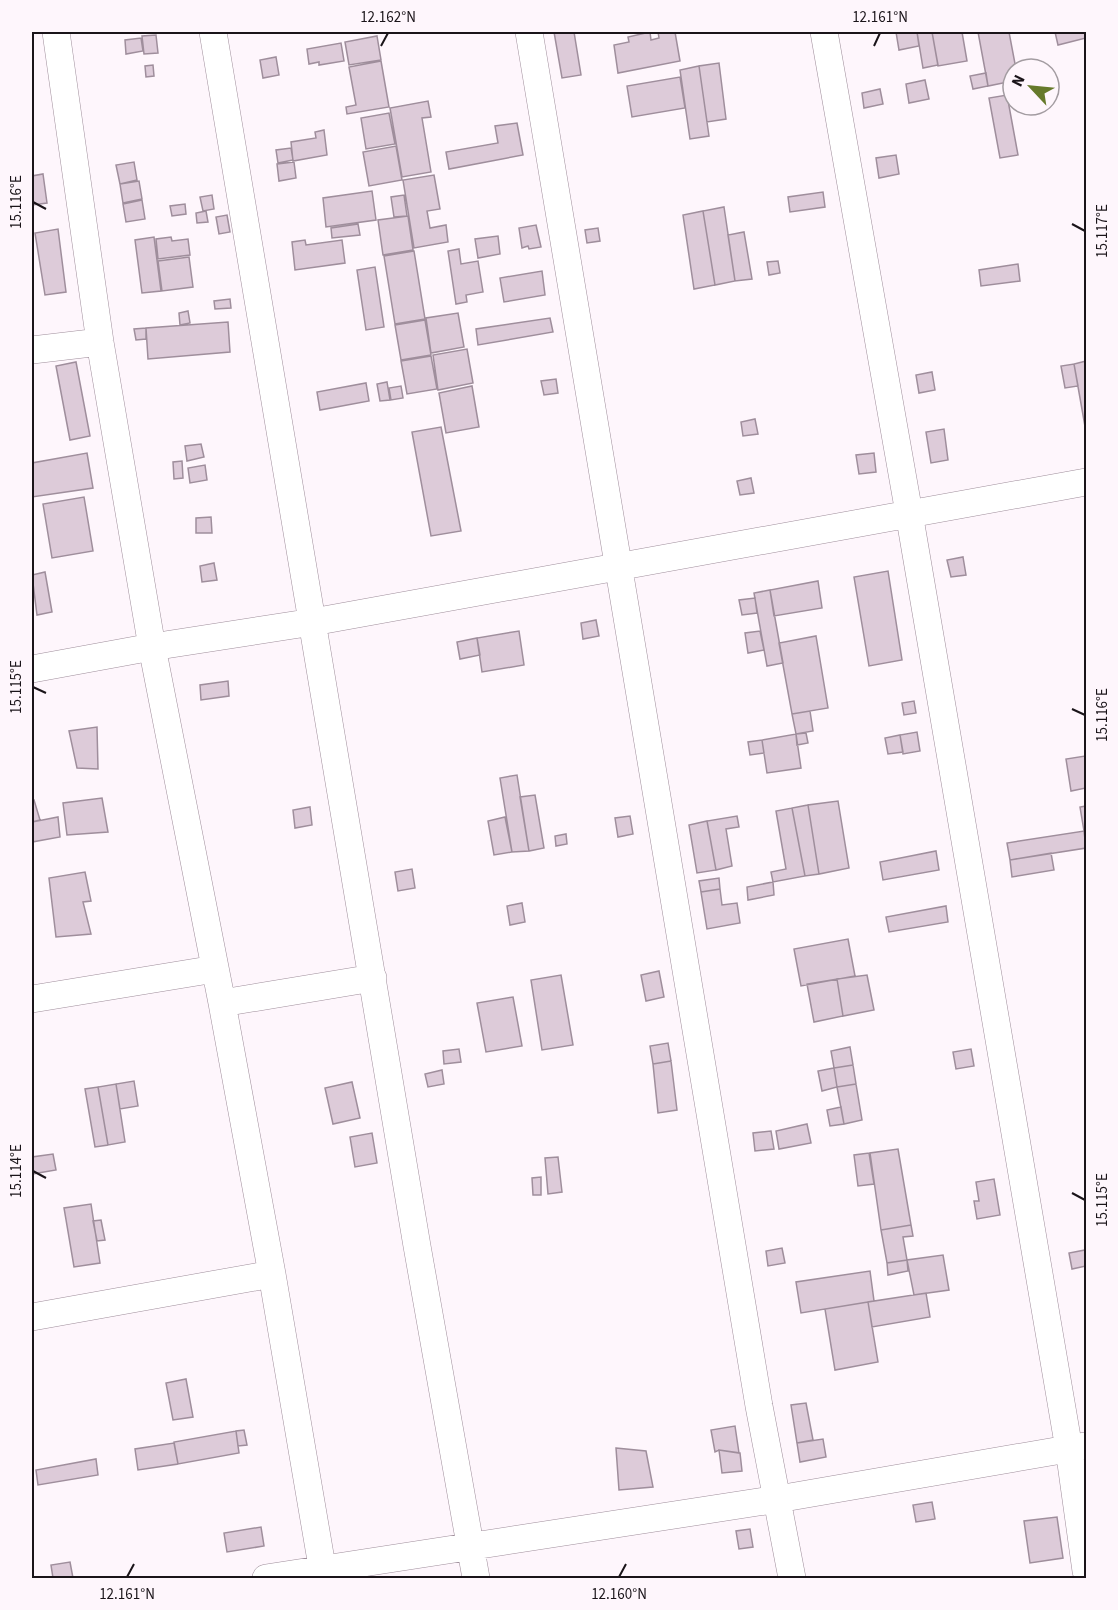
<svg xmlns="http://www.w3.org/2000/svg" width="1118" height="1610" viewBox="0 0 1118 1610" font-family="'Source Sans 3',sans-serif">
  <style>
    .building { fill: #ddcbd9; stroke: #9f8e9c; stroke-width: 1.5 }
    .lines { fill: none; stroke-linecap: round; stroke-linejoin: round }
    .street-casing { stroke: #9f8e9b; stroke-width: 28 }
    .street { stroke: #fff; stroke-width: 27 }
    .ticks { fill: none; stroke: #1a1419; stroke-width: 2 }
    .neatline { fill: none; stroke: #1a1419; stroke-width: 2 }
    .ticks-label { font-size: 15px; text-anchor: middle; fill: #1a1419 }
  </style>
  <rect width="100%" height="100%" fill="#fef6fc"/>
  <path class="building" d="M554,32h20l7,43 -19,3z
    M650,32l1,8 8,-2 -1,-6h17l5,29 -62,12 -4,-28 15,-3 -1,-5z
    M896,32h21l2,14 -20,4z
    M917,32h15l6,33 -15,3z
    M932,32h30l5,29 -29,5z
    M978,32h31l7,37h-3v12l-25,5z
    M1055,32h31v6l-28,7z
    M156,35l2,18 -14,1 -2,-18z
    M377,36l4,24 -32,5 -4,-23z
    M141,38l2,13 -17,3 -1,-14z
    M341,43l3,18 -25,4v-3l-10,2 -2,-15z
    M276,57l3,18 -16,3 -3,-18z
    M381,61l8,46 -42,7 -1,-7 10,-2 -7,-38z
    M719,63l7,56 -19,3 -8,-56z
    M153,65l1,11 -8,1 -1,-11z
    M699,66l10,70 -19,3 -10,-69z
    M986,73l2,13 -15,3 -3,-13z
    M680,77l5,31 -53,9 -5,-31z
    M925,80l4,19 -20,4 -3,-19z
    M880,89l3,15 -19,4 -2,-15z
    M1007,95l11,60 -18,3 -11,-60z
    M428,101l3,16 -9,1 9,54 -29,5 -12,-69z
    M389,113l6,31 -29,5 -5,-31z
    M517,123l6,32 -74,14 -3,-17 52,-9 -3,-17z
    M324,130l3,25 -34,6 -2,-19 25,-4 -1,-6z
    M396,146l6,34 -33,6 -6,-34z
    M291,148l2,12 -15,3 -2,-13z
    M896,155l3,19 -20,4 -3,-20z
    M134,162l3,18 -17,4 -4,-19z
    M294,162l2,16 -17,3 -2,-17z
    M43,174l4,29 -15,2v-29z
    M434,175l6,34 -13,2 3,17 16,-3 2,17 -34,6 -11,-68z
    M139,181l3,18 -19,4 -3,-19z
    M372,191l4,29 -50,7 -3,-29z
    M823,192l2,15 -35,5 -2,-15z
    M212,195l2,14 -11,2 -3,-14z
    M404,195l3,21 -13,1 -3,-20z
    M142,200l3,19 -19,3 -3,-18z
    M185,204l1,10 -14,2 -2,-10z
    M724,207l11,74 -20,4 -12,-74z
    M206,211l2,11 -11,1 -1,-10z
    M703,211l12,74 -21,4 -11,-74z
    M227,215l3,17 -11,2 -3,-17z
    M408,216l5,34 -30,5 -5,-35z
    M358,224l2,11 -28,3 -1,-10z
    M536,225l5,22 -12,2 -1,-3 -6,2 -3,-20z
    M598,228l2,13 -13,2 -2,-13z
    M58,229l8,63 -21,3 -10,-62z
    M744,232l8,47 -17,2 -7,-46z
    M498,236l2,18 -22,4 -3,-19z
    M154,237l7,54 -19,2 -7,-53z
    M171,237l1,4 16,-2 2,16 -32,4 -2,-20z
    M305,240l1,5 36,-5 3,23 -50,7 -3,-28z
    M459,249l2,15 17,-3 5,31 -17,3 1,7 -11,2 -8,-53z
    M414,251l11,68 -30,5 -11,-68z
    M189,257l4,30 -31,4 -4,-30z
    M778,261l2,12 -11,2 -2,-13z
    M1018,264l2,17 -39,5 -2,-16z
    M375,267l9,60 -18,3 -9,-60z
    M542,271l3,24 -41,7 -4,-24z
    M230,299l1,9 -16,1 -1,-8z
    M188,311l2,12 -10,2 -1,-12z
    M458,313l6,34 -33,6 -5,-35z
    M550,318l3,14 -75,13 -2,-16z
    M425,320l6,35 -30,5 -6,-35z
    M228,322l2,30 -82,7 -2,-31z
    M146,328v11l-10,1 -2,-11z
    M467,349l6,34 -35,7 -5,-35z
    M431,356l6,33 -30,5 -6,-33z
    M1086,361v71l-12,-68z
    M76,362l14,74 -20,4 -14,-74z
    M1074,364l4,22 -13,2 -4,-22z
    M932,372l3,18 -16,3 -3,-18z
    M556,379l2,14 -14,2 -3,-14z
    M387,382l3,18 -10,1 -3,-17z
    M366,383l3,18 -49,9 -3,-18z
    M401,386l2,12 -12,2 -2,-12z
    M472,386l7,41 -33,6 -7,-40z
    M755,419l3,15 -15,2 -2,-14z
    M441,427l20,104 -30,5 -19,-104z
    M944,429l4,31 -17,3 -5,-31z
    M201,444l3,13 -17,4 -2,-15z
    M87,453l6,35 -61,9v-34z
    M874,453l2,19 -17,2 -3,-19z
    M182,461l1,17 -9,1 -1,-17z
    M205,465l2,15 -17,3 -2,-15z
    M751,478l3,15 -14,2 -3,-14z
    M84,497l9,54 -41,7 -9,-54z
    M211,517l1,16h-16v-15z
    M963,557l3,18 -15,2 -4,-17z
    M214,563l3,17 -15,2 -2,-16z
    M888,571l14,89 -33,6 -15,-89z
    M45,572l7,40 -15,3 -5,-40z
    M818,581l4,27 -48,8 -4,-26z
    M770,590l13,73 -16,3 -13,-73z
    M755,598l2,15 -15,2 -3,-15z
    M596,620l3,16 -16,3 -2,-16z
    M519,631l5,34 -42,7 -5,-34z
    M760,631l4,19 -16,3 -3,-20z
    M816,636l12,72 -36,6 -13,-71z
    M477,638l3,17 -20,4 -3,-17z
    M228,681l1,15 -28,4 -1,-15z
    M914,701l2,12 -12,2 -2,-12z
    M810,711l3,20 -17,3 -4,-20z
    M97,727l1,42 -21,-1 -8,-37z
    M917,732l3,19 -17,3 -3,-19z
    M806,733l2,10 -11,2 -1,-11z
    M796,734l5,34 -34,5 -5,-33z
    M900,735l3,17 -15,2 -3,-16z
    M762,740l2,13 -14,2 -2,-13z
    M1085,756l1,32 -15,3 -5,-32z
    M517,775l12,76 -17,1 -12,-74z
    M535,795l9,53 -15,3 -9,-54z
    M102,798l6,34 -41,3 -4,-32z
    M34,800l6,20 -8,2v-21z
    M838,801l11,67 -30,6 -11,-69z
    M808,805l11,69 -14,2 -13,-68z
    M1086,806v24l-2,1 -4,-24z
    M310,807l2,18 -17,3 -2,-18z
    M792,808l13,68 -32,6 -2,-10 15,-3 -10,-58z
    M630,816l3,18 -15,3 -3,-19z
    M737,816l2,11 -13,2 6,37 -16,4 -9,-49z
    M58,817l2,20 -28,5v-20z
    M505,817l7,35 -18,3 -6,-34z
    M707,821l9,49 -19,3 -8,-48z
    M1084,831l2,17 -76,12 -3,-17z
    M566,834l1,10 -11,2 -1,-10z
    M936,851l3,19 -56,10 -3,-18z
    M1051,853l3,17 -42,7 -2,-17z
    M412,869l3,19 -17,3 -3,-19z
    M85,872l6,29 -8,1 8,32 -35,3 -7,-59z
    M719,878l1,11 -19,3 -2,-11z
    M773,882l1,13 -26,5 -1,-13z
    M720,889l2,16 15,-2 3,20 -33,6 -6,-37z
    M522,903l3,19 -15,3 -3,-19z
    M946,906l2,16 -59,10 -3,-15z
    M848,939l7,37 -54,10 -7,-37z
    M659,971l5,26 -18,4 -5,-26z
    M561,975l12,70 -31,5 -11,-70z
    M867,975l7,35 -31,6 -6,-37z
    M837,979l6,37 -29,6 -7,-38z
    M513,997l9,49 -36,6 -9,-49z
    M668,1043l3,18 -18,3 -3,-18z
    M850,1047l3,18 -19,3 -3,-17z
    M459,1049l2,13 -17,2 -1,-13z
    M971,1049l3,17 -18,3 -3,-17z
    M671,1061l6,49 -19,3 -5,-49z
    M853,1065l3,19 -19,3 -3,-19z
    M834,1068l3,19 -15,4 -4,-20z
    M442,1070l2,14 -16,3 -3,-13z
    M134,1081l4,25 -18,3 -4,-25z
    M352,1082l8,36 -27,6 -8,-36z
    M116,1084l9,58 -17,3 -10,-58z
    M856,1084l6,36 -18,4 -7,-37z
    M98,1087l10,58 -13,2 -10,-58z
    M841,1107l3,17 -14,2 -3,-16z
    M807,1124l4,19 -32,6 -3,-18z
    M771,1131l3,18 -19,2 -2,-18z
    M372,1133l5,30 -22,4 -5,-30z
    M898,1149l13,76 -30,5 -11,-77z
    M869,1153l5,31 -16,2 -4,-31z
    M53,1154l3,16 -24,4v-17z
    M558,1157l4,35 -14,2 -3,-36z
    M541,1177v18h-8l-1,-17z
    M994,1179l6,36 -23,4 -3,-18h5l-3,-19z
    M91,1204l9,59 -26,4 -10,-59z
    M101,1220l4,20 -8,1 -4,-20z
    M911,1225l2,11 -10,1 4,23 -20,3 -6,-33z
    M782,1248l3,15 -17,3 -2,-15z
    M1085,1250l1,16 -14,3 -3,-16z
    M943,1255l6,35 -35,5 -7,-35z
    M907,1260l1,11 -20,4 -1,-12z
    M870,1271l4,30 -73,12 -5,-31z
    M926,1293l4,24 -58,10 -4,-25z
    M868,1302l10,60 -43,8 -10,-61z
    M186,1379l7,38 -20,3 -7,-37z
    M806,1403l7,37 -16,3 -6,-38z
    M735,1426l4,27 -20,-3 -4,2 -4,-22z
    M244,1430l3,15 -9,1 -2,-15z
    M236,1431l3,22 -61,11 -4,-22z
    M823,1439l3,18 -26,5 -3,-19z
    M174,1443l4,21 -40,6 -3,-21z
    M616,1448l30,3 7,36 -34,3z
    M719,1450l21,3 2,18 -20,2z
    M96,1459l2,16 -60,10 -2,-15z
    M932,1502l3,17 -19,3 -3,-17z
    M1057,1517l6,41 -33,5 -6,-42z
    M261,1527l3,19 -37,6 -3,-19z
    M750,1529l3,18 -14,2 -3,-18z
    M70,1562l3,16h-20l-2,-13z"/>
  <g class="lines">
    <defs>
      <path id="street" d="M56,32l44,310 52,305 70,356 50,271 52,304
        M213,32l204,1214 59,332
        M529,32l198,1183 32,191 33,172
        M824,32l85,481 160,936 17,122
        M32,350l68,-8
        M32,669l120,-22 161,-25 773,-140
        M32,999l183,-30
        M222,1003l151,-25
        M32,1317l240,-43
        M266,1578l512,-79 307,-53"/>
    </defs>
    <use href="#street" class="street-casing"/>
    <use href="#street" class="street"/>
  </g>
  <path class="ticks" d="M381,46l7,-13M874,46l6,-13M33,202l13,7M1072,224l13,7M33,687l13,6M1072,709l13,6M33,1171l13,7M1072,1193l13,7M127,1577l7,-13M619,1577l7,-13"/>
  <rect width="1118" height="1610" fill="none" stroke="#fef6fc" stroke-width="66"/>
  <g transform="translate(1031 87) rotate(296)"><circle r="28" fill="#fef6fc" stroke="#a39ca1" stroke-width="1.5"/>
  <path d="M0-4.5L10 22L0 15L-10 22Z" fill="#667a2b"/>
  <text y="-9" font-size="16" font-weight="bold" text-anchor="middle" fill="#1a1419">N</text>
  </g>
  <rect x="33" y="33" width="1052" height="1544" class="neatline"/>
  <g class="ticks-label">
    <text x="388" y="22">12.162°N</text>
    <text x="880" y="22">12.161°N</text>
    <text transform="translate(16 202) rotate(-90)" y="5">15.116°E</text>
    <text transform="translate(1102 231) rotate(-90)" y="5">15.117°E</text>
    <text transform="translate(16 687) rotate(-90)" y="5">15.115°E</text>
    <text transform="translate(1102 715) rotate(-90)" y="5">15.116°E</text>
    <text transform="translate(16 1171) rotate(-90)" y="5">15.114°E</text>
    <text transform="translate(1102 1200) rotate(-90)" y="5">15.115°E</text>
    <text x="127" y="1599">12.161°N</text>
    <text x="619" y="1599">12.160°N</text>
  </g>
</svg>
